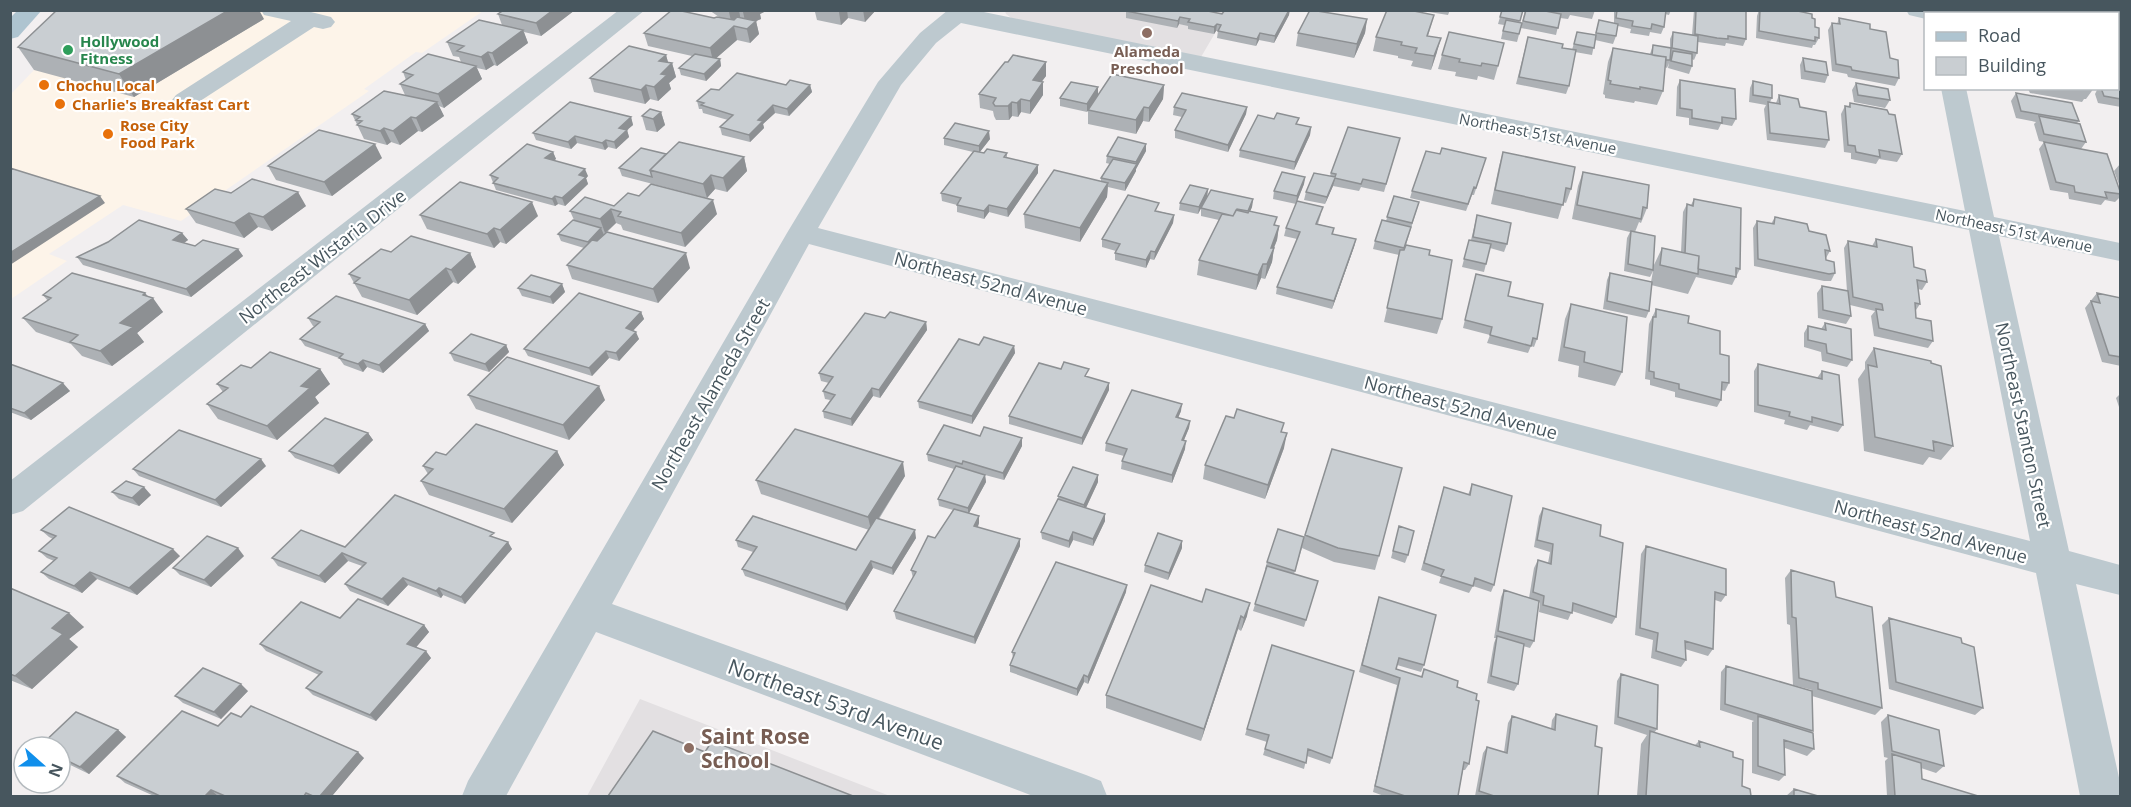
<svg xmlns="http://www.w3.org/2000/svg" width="2131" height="807" viewBox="0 0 2131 807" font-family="'Open Sans',sans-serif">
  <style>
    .commercial { fill: #fdf4e9 }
    .education { fill: #e3e0e2 }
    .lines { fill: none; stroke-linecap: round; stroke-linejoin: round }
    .minor { fill: #bdc9cf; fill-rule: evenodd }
    .major { fill: #aec4d0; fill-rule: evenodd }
    .wall { fill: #adb1b5 }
    .shaded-wall { fill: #8d9093 }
    .building { fill: #c9ced2; stroke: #8d9093; stroke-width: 1.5 }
    .education-dot { fill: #8d6e63; stroke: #fff; stroke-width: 2 }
    .leisure-dot { fill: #2e9e5b; stroke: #fff; stroke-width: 2 }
    .food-dot { fill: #e8710a; stroke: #fff; stroke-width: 2 }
    .labels { text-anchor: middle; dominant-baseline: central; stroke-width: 4.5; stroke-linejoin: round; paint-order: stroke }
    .far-leisure-label { font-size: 15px; font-weight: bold; fill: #27864d; stroke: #fff; text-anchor: start }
    .far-education-label { font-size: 15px; font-weight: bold; fill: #785e54; stroke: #fff }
    .far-food-label { font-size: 15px; font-weight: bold; fill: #c56008; stroke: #fff; text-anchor: start }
    .far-street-label { font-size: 15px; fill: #47565e; stroke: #fff }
    .street-label { font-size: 18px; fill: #47565e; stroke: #fff }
    .near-street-label { font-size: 21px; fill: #47565e; stroke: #fff }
    .near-education-label { font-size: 21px; font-weight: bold; fill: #785e54; stroke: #fff; text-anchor: start }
  </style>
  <rect width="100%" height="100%" fill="#f2eff0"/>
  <path class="commercial" d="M91,11h392l-61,42 -6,-1 -52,37 5,2 -188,130 -58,-16 -74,49 18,7 -56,38 -1,-204z"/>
  <path class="education" d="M1005,11h223l-27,46 -187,-37 -8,-6z
    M640,699l250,97h-303z"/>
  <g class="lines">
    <path class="minor" d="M261,10h42l28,7 4,5 -4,5 -8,2 -9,-2 -120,78 -9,3 -9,-3 -4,-5 4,-5 115,-74 -27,-6z
      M619,10h26l-622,501 -13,4v-34z
      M948,10h26l991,201 -24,-123h25l28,129 126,26v18l-121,-25 70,315 51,14v30l-44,-11 44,198v14h-40l-44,-223 -1227,-329 -197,360 474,171 15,6 6,15h-74l-437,-164 -90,164h-44l6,-15 319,-548 91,-151 42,-49zM961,23l1008,207 61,311 -1212,-313 83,-143 35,-42z
      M1906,10h38l2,4h-20v5l-17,-4z
      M2118,37l2,1v14l-2,-1z"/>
    <path class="major" d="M18,10h24l-24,27 -8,2v-21z"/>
  </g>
  <path class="wall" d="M504,10h71l-34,26 -17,-4 4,11 -31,23 -3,-1 -8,5 -9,-2 5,11 -38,29 -5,-2 5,10 -22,16 -4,-1 -18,14 -9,-3 -4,3 -23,-6 -12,-25 53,-19 -5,-11 6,-4 -3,-8 58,-10 -2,-5 -6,-1 -6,-14 55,-17 -4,-11z
    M709,10h59l-8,4 1,5 -5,2 3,13 -9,9 -13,-3 -21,18 4,1 1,7 -15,15 -25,-6 -2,-7 13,-12 -44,-10 -4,-13 75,-16z
    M808,10h68l-11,12 -17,-4 -7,7 -24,-5 -2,-8z
    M1429,10h21l-2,5 -19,-3z
    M1502,10h21l-4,12 3,1 -5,19 -16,-3 3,-14 -6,-1z
    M1525,10l25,2v-1l-5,-1h50l-3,9 -22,-4 -2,4 -8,-1 -4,17 -35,-7z
    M1614,10h57l-2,5 -4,-1 -1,13 -3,7 -11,-2 -1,4 -19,-3 1,-4 -13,-3 -2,10 -3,8 -18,-4 -3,15 -17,-3 -6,34 -3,8 -50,-10 12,-47 34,11 10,2 5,-18 18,3 4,-15 15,3z
    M1694,10h52v29l-3,7 -17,-3 -1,3 -27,-4 -1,11 -3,7 -2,-1v7l-3,8 -21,-6 1,-5 -2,5 -2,-1 -2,24 -6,14 -22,-4 -1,2 -29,-5v-3l-2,-1 5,-32 5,-14 37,6 3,-9 17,3v-9l3,-7 19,3z
    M1759,10h34l19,8 7,20 -4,7h-2l-1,3 -56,-10 1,-22z
    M2082,10h39v7h-3v-3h-28l-1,-2z
    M1126,11l96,3 67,1 -15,28 -15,-3 -3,6 -39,-8 1,-7h-2l-2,3 -26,-5v-3l-9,-2 -2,4 -51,-10z
    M1434,15l-6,21 9,16 -6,18 -20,-4 2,-5 -15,-3v-2l-25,-5 3,-14z
    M1839,18l31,11 20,29 9,20 -4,8 -47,-9 -1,-3 -15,-3 -4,-41 4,-7 5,1z
    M264,19l-130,78 -100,-27 -16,-23z
    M1367,19l-2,14 -11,25 -58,-12 2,-13z
    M666,55l2,7 4,1 4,14 -7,6 2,6 -13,12 -8,-2 -5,5 -51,-12 -4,-14z
    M1442,55l56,11 -4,14 -16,-4 -1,4 -22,-4 1,-4 -18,-3z
    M1803,58l25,17 -3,8 -24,-4 -1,-14z
    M1046,62v14l-4,5 1,14 -13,19 -9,-2 -3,5 -6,-1 -3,4h-13l-2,-4 -1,-5 -13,-3 -1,-14z
    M2121,68v39l-23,-4 -3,-9 3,-6h20z
    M1680,80l56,39 -4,7 -11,-2 -3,6 -29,-5v-7l-13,-2 1,-29z
    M1753,81l19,17 -2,4 6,1 3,-8 21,12 29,33 -4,8 -58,-8 -3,-31 2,-4 -17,-3 1,-14z
    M1856,83l34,17 -5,8 -31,-6 -2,-12z
    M786,85h24l2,7 -23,24 -14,-3 -12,11 1,4 -14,14 -28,-7 -2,-8 8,-7 -25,-7 -1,-4h-3l-2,-8 22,-11z
    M1164,85l-1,14 -14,23 -6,-1 -7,13 -48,-10v-14l-1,2 -27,-6v-8l38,-11v8z
    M2026,88h68l-8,11h-2l-2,3 -52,-9 -2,-4z
    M2016,93l63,28 -2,2 9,19 -5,7 40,43v4l-6,6 -10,-2 -4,5 -32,-6 -1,-6 -18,-3 -11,-41 5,-7 -5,-1 -5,-17 2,-2 -20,-4 -5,-17z
    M1850,103l52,51 -5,8 -18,-3 -3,5 -25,-5v-6l-7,-1 -3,-38 4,-8 3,1z
    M1174,107h73l-1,7 -18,38 -53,-14v-8l7,-13 -9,-2z
    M661,112l4,13 -8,7 -11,-2 -4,-14z
    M631,117l2,8 -6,5 2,7 -13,12 -8,-2 -3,3 -28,-7 -6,6 -35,-9 -3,-7z
    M1311,127l-1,8 -16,35 -55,-13 1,-7z
    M944,138l46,1 -10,13 4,1h23v5l31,15 -30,44 -19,-5 -5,7 -27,-7v-7l-15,-4 -1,-8 32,-41 -29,-7z
    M1400,138l-16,54 -23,-5 -2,4 -26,-5 -8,18 -21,-4 2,-8 24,-16 1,-3z
    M1146,151l-10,18v2l-11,20 -17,-4 -1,10 -27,45 -55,-14 -1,-14 77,-33v-3l9,-14 -4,-1 1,-7z
    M553,152l3,7 -2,1 34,16 -2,2 2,6 -23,22 -7,-2 -3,2 -59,-16 -6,-15z
    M1503,152l68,37 -5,14 -3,-1 -5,17 -67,-15 8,-38z
    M666,154l78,3 3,14 -20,21 -12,-3 -8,9 -85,-22 -3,-8z
    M1440,154l46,4 -12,37h-2l-6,16 -56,-13 2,-7z
    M382,158l-50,38 -56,-16 -8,-14z
    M2120,164h1v26l-7,-19z
    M1583,172l64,36 -6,15 -2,-1 -4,10 18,35 9,-19 19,4 2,-40 4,-8 4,1 3,-6 46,70 -8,16 -36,-8 -8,17 -37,-9 -2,26 -3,7 -43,-9 4,-29 3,-7 41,9 2,-11 -3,6 -26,-6 3,-33 3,-6 -58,-13 6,-33z
    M1305,177l-1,7 -8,20 -23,-5 1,-8z
    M1208,189l-1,8 -9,17 -19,-4 1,-7z
    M231,193l75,13 -34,25 -14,-4 -14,11 -48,-15 -10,-14z
    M639,196l78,18 -32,33 -62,-17 -2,-5 -5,-2 -9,9 83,36 -32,35 -86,-24 -5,-14 17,-17 -23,-7 -3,-7 16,-14 -4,-9 44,-5z
    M1394,196l25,6 -13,43 23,10 13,64 -5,15 -53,-12 15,-67 -26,-6 2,-8 11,-20z
    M1253,199l-1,8 -2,4 26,14 3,1 -2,14 -3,8 -2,14 -7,17 -4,-1 -5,12 -59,-15 2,-15 20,-40 -18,-4v-8z
    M1159,210l-1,1 16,4 -1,8 -19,37 -4,-1 -4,9 -31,-8v-7l1,-2 -14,-4v-8z
    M1321,214l-3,10 16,4 -1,6 23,5 -2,8 -22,62 -56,-15 1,-7 20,-48 -13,-3 2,-8z
    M420,215l118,1 -32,28 -6,-2 -6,6 -67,-19z
    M1477,215l30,29 -3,8 -14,-4 -6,24 -22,-5 7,-27h2z
    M1775,217l34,14 21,20 -4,7v2l9,13 -4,8h-7l-70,-15 -1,-38 4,-7 14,3z
    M182,233l6,7 -4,3 11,3 43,3 5,7 -52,41 -108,-32 -6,-8 31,-15z
    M1876,239l38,28 13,15 -5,8 -4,-1 2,15 -4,6v8l17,23 -5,7 -54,-12 -3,-20 4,-5 -25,-6 1,11 -5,8 -28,-6 -1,-25 5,-7 25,5 -3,-43 4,-7 24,5z
    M391,252l79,1 6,14 -18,17 -5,-2 -36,33 -55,-18 -13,-23z
    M1476,274l32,22 29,43 -3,8 -3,-1 -3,7 -41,-10 3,-8 -27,-7z
    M562,284l3,8 -12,12 -31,-8 -4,-8z
    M145,293l18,19 -26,21 7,9 -32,24 -30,-10 -11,-12 -35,-12 -13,-14 25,-17 -5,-6z
    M2097,293l24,5v68l-19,-4 -17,-54z
    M1571,304l51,68 -7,14 -37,-9 1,-11 -21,-5 7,-42z
    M1656,309l32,14 32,31 9,29 -4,8 -4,-1v10l-4,7 -42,-10v-5l-25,-7v-5l-5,-1 4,-55z
    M641,312l3,7 -11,12 6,8 -20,22 -10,-3 -17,18 -64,-20 -4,-7z
    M308,318l117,6 4,7 -46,42 -16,-6 -4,5 -19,-7 -5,-7 -34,-12 -5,-7 15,-12 -2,-1z
    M885,318l41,4 1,8 -47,68 -7,-2 -21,30 -28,-8 -1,-7 7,-11 -5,-1 -2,-8 6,-8 -8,-2 -2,-8z
    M1825,323l27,37 -5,7 -25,-6 -1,-9 -17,-5v-14l4,-7 13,3z
    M506,345l3,7 -20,20 -35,-11 -4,-8z
    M979,345l35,1 1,7 -43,71 -53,-16 -1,-7z
    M1874,348l57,15 22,83 -12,14 -12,-3 -6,8 -59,-14 -6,-72 7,-10v-7z
    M10,364l60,27 -39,29 -21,-8z
    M1758,364l59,14 5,-7 21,54 -5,7 -28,-7 -3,5 -23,-6 1,-4 -31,-8v-41z
    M251,368l69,1 10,15 -15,13 4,6 -42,37 -59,-21 -11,-15 16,-12 -6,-8z
    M1088,377l21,13 -27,55 -73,-21v-8z
    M2121,393v20l-5,-15z
    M468,395l137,5 -36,40 -93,-31z
    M1181,411l-3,7 12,3 -1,7 -5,12 1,9 -13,34 -51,-14 1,-8 2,-5 -19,-5 1,-8z
    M1282,432l2,16 -19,51 -62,-20 2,-14z
    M368,433l5,7 -34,34 -44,-16 -6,-7z
    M980,436l42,10 -18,34 -19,-5 1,7 -17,31 10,3v7l-1,4 42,19 -45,98 -79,-25 -2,-8 19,-33 -2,-8 24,-32 18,-28 -14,-4 -1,-7 16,-30 -26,-8 -1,-7z
    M1332,449l47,107 -4,14 -41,-8 -32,-14 -8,26 24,7 -14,46 -51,-16 13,-42h-1l2,-7 37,-25z
    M557,451l7,14 -52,58 -83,-28 -8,-14 7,-7 -5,-8 23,-11z
    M266,466l-45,41 -82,-31 -6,-7z
    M905,476l-26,43 37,19 -23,37 -20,-7 -26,43 -102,-35 -3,-7 11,-17 -15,-5 -2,-7 120,10 13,-20 -108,-36 -5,-14z
    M1098,482l-12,26 19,13 -12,25 -20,-6 -4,8 -27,-9 -1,-7 17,-32v-4z
    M1472,484l22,101 -3,7 -18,-6 -4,7 -30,-10 2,-6 -20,-7 23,-83 24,8z
    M112,492l39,3 -12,11 -20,-7z
    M1543,508l57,28 16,81 -4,7 -40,-13 -4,9 -29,-8 1,-9 -1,-1 -5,39 -4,7 -7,-2 -5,38 -4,7 -27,-8 7,-40 2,-5h-2l7,-41 3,-7 25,8 5,-30 4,-8 10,3 2,-11 -16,-5 5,-31z
    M1399,526l9,29 -3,8 -14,-5z
    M41,530l139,26 -43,39 -40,-16 -15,14 -33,-14 -8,-7 13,-11 -7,-3 -8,-7 14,-12 -4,-2z
    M497,538l15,11 -47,55 -22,-9 -2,3 -33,-13 -20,21 -38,-15 -5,-7 17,-18 -14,-5 -23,22 -47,-17 -6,-8 73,-11z
    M1646,546l80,49 -5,7 -6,-2 -2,49 -5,7 -23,-7 1,11 -5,7 -30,-9 2,-18 -18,-5 6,-81z
    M1182,548l-14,32 -24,-8 1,-7z
    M244,556l-33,31 -31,-12 -7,-7z
    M1791,570l45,27 46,111 -7,7 -63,-19v-6l-19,-5 -3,-60 -3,-1 -2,-46z
    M1151,585l96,31 -6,15 -3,-2 -37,112 -95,-33v-13z
    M10,588l74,39 -15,12 9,8 -46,42 -22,-9z
    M1126,592l-38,92 -4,-2 -7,14 -67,-24v-7l3,-7 -1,-6z
    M1379,597l45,68 -3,7 -24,-7 -1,4 25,8 3,-8 33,18 12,77 -4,6h-2l-5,26h-74l-11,-4 24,-107 -38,-13z
    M340,618l84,7 5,7 -13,15 15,11 -55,63 -63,-26 -7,-7 13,-13 -53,-24 -6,-7z
    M1889,618l73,25 21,65 -8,7 -86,-26 -7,-64z
    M1272,645l60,113 -2,6 -23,-8 -3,13 -41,-14 4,-13 -22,-7z
    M1726,666l87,65 -2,1 3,17 -7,7 -22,-8v27l-6,6 -27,-8v-51l2,-1 -34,-11 1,-38z
    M1621,674l36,55 -3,4 41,12 4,-4 34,16 9,29 9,10h-114l4,-52 6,-9 -33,-11 3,-43z
    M248,691l-27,28 -38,-16 -8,-7z
    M1556,714l39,32 3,50h-123l8,-43 4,-6 17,5 4,-29 4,-7 39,13 1,-9z
    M1888,715l56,51 -8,7 -15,-5 1,11 56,17h-91l-2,-35 3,-3 -4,-1 -3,-35z
    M241,717l123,41 -32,38h-178l-29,-13 -8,-7 101,-50z
    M118,730l8,7 -37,37 -29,-14v-13z
    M1794,789l24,7h-32z"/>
  <path class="shaded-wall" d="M229,10h30l5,9 -130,78 -15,-23z
    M553,10h22l-34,26 -5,-13z
    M734,10h5l2,12 -9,4 -3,-14z
    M747,10h21l-8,4 1,5 -5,2 3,13 -9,9 -7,-31z
    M841,10h6l1,8 -7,7 -2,-13z
    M863,10h13l-11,12z
    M1289,10h1l-1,5 -15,28 1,-7z
    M1180,17l-1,7 -2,4 1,-7z
    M1367,19l-2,14 -11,25 3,-14z
    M1217,24l-1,7 -2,3v-7z
    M734,26l3,14 -24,21 -3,-13z
    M523,30l5,13 -31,23 -5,-13z
    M1260,33l-1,7 -3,6 1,-7z
    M1441,38l-4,14 -6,18 3,-14z
    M488,52l6,13 -8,5 -5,-13z
    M666,55l3,11 3,-3 4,14 -7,6 2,6 -13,12 -4,-14 5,-26z
    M720,59l1,7 -15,15 -2,-7z
    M1046,62v14l-13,17v-13z
    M476,66l6,13 -38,29 -6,-14z
    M1043,82v13l-13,19v-13z
    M646,85l4,14 -5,5 -4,-14z
    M810,85l2,7 -23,24 -2,-7z
    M1164,85l-1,14 -14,23v-14z
    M1098,87v8l-11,17v-8z
    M1021,99v13l-3,5 -1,-14z
    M437,102l7,14 -22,16 -6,-14z
    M1012,102v14l-3,4 -1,-14z
    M773,105l2,8 -12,11 1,4 -14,14 -1,-7 9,-15z
    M1144,107l-1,14 -7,13v-14z
    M1247,107l-1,7 -18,38v-7z
    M661,112l4,13 -8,7 -4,-13z
    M411,117l7,14 -18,14 -7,-14z
    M631,117l2,8 -6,5 2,7 -13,12 -2,-7 5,-14z
    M1311,127l-1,8 -16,35 1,-8z
    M384,128l7,14 -4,3 -7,-14z
    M989,131l1,8 -11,14v-7z
    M575,136l2,7 -6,6 -3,-7z
    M606,140l2,7 -3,3 -3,-7z
    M375,144l7,14 -50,38 -8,-14z
    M1146,144v7l-10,18v2l-11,20v-8l11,-19v-2z
    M553,152l3,7 -8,6 -3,-7z
    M744,157l3,14 -20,21 -4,-14z
    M1038,165v8l-30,44 -1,-8z
    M585,169l3,7 -2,2 2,6 -23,22 -3,-8 17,-23z
    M711,175l4,14 -8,9 -4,-14z
    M1305,177l-1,7 -8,20 1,-8z
    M1335,178l-2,8 -8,18 2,-7z
    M1108,183l-1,14 -27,45v-14z
    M1208,189l-1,8 -9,17 1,-7z
    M298,192l8,14 -34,25 -9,-14z
    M100,196l5,7 -95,62v-12z
    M555,196l3,8 -3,2 -3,-7z
    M1253,199l-1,8 -5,12 1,-8z
    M713,200l4,14 -32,33 -4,-14z
    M532,202l6,14 -32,28 -6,-14z
    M989,205v7l-5,7v-8z
    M611,209l5,14 -11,10 -5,-14z
    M249,213l9,14 -14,11 -10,-15z
    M1174,215l-1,8 -19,37 1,-8z
    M1279,226l-2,14 -9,22 3,-14z
    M494,228l6,14 -6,6 -7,-14z
    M601,228l3,7 -14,14 -2,-7z
    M182,233l6,7 -10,7 -5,-7z
    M1356,239l-2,8 -22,62 2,-8z
    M1274,248l-2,14 -7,17 2,-15z
    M238,249l5,7 -52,41 -5,-8z
    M1151,251l-1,8 -4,9v-8z
    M470,253l6,14 -18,17 -7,-14z
    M686,253l4,15 -32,35 -5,-14z
    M1263,264l-2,14 -5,12 2,-15z
    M446,268l7,14 -36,33 -8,-15z
    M562,284l3,8 -12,12 -3,-7z
    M145,293l5,7 3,-2 10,14 -26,21 7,9 -32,24 -12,-15 20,-28z
    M641,312l3,7 -16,17 -2,-8z
    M926,322l1,8 -47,68 -1,-8z
    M425,324l4,7 -46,42 -4,-8z
    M636,332l3,7 -20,22 -3,-8z
    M506,345l3,7 -20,20 -4,-8z
    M1014,346l1,7 -43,71v-8z
    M606,351l3,7 -17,18 -3,-8z
    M363,360l4,7 -4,5 -5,-8z
    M320,369l10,15 -15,13 4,6 -42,37 -10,-14 34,-40z
    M63,383l7,8 -39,29 -7,-7z
    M1109,383v7l-27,55v-7z
    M599,386l6,14 -36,40 -6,-15z
    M872,388l1,8 -21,30 -1,-7z
    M1182,404l-1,7 -6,14 1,-8z
    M1190,421l-1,7 -8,19 1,-7z
    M368,433l5,7 -34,34 -6,-8z
    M1287,433l-3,15 -19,51 3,-14z
    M1022,438v8l-18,34 -1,-7z
    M1186,441l-1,8 -13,34v-8z
    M557,451l7,14 -52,58 -8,-14z
    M261,459l5,7 -45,41 -6,-7z
    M903,462l2,14 -34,54 -3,-13z
    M985,475l1,7 -18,33v-7z
    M1098,475v7l-14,30v-7z
    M144,487l7,8 -12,11 -7,-8z
    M1105,514v7l-12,25v-7z
    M979,516v7l-4,10 -1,-7z
    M915,530l1,8 -23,37 -1,-7z
    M1073,532v8l-4,8v-7z
    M1020,539v7l-45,98 -1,-7z
    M1182,541v7l-14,32 1,-7z
    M508,542l4,7 -47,55 -4,-7z
    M238,548l6,8 -33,31 -7,-7z
    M173,549l7,7 -43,39 -8,-7z
    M342,553l6,8 -23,22 -6,-7z
    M871,561l2,7 -26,43 -2,-7z
    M90,572l7,7 -15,14 -8,-7z
    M403,578l5,7 -20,21 -6,-7z
    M1127,585l-1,7 -38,92v-7z
    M439,588l4,7 -2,3 -5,-7z
    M1250,603l-3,13 -6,15 3,-13z
    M69,613l15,14 -15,12 9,8 -46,42 -17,-13 37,-48z
    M1241,616l-3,13 -37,112 3,-12z
    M424,625l5,7 -16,19 -6,-7z
    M426,651l5,7 -55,63 -6,-6z
    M1084,675v7l-7,14v-7z
    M241,684l7,7 -27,28 -7,-7z
    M118,730l8,7 -37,37 -9,-7z
    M358,752l6,6 -32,38h-12z
    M211,790l7,6h-13z"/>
  <path class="building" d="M57,10h172l-110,64 -101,-27z
    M504,10h49l-17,13 -38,-9z
    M672,10h5l37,8 3,-1 17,3 3,-3 19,4 -9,8 -13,-3 -24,22 -66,-15z
    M1203,10l19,4 3,-4h64l-14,26 -15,-3 -3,6 -39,-8 3,-6 -4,-1 -3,3 -26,-5 2,-3 -10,-2 -2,4 -52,-10z
    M1310,10h1l56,9 -10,25 -59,-11z
    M1387,10h22l25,5 -7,21 14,2 -7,18 -19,-3 2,-5 -16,-3 1,-3 -26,-5z
    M1502,10h21l-3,11 -20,-4z
    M1526,10h14l21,4 -3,14 -35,-7z
    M1617,10h49l-2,17 -12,-3 -1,5 -19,-3 1,-5 -17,-3z
    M1696,10h50v29l-18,-3v3l-11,-1 -22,-4z
    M1760,10h33l19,4v4l3,1v8l4,1v10l-4,-1v4l-56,-10z
    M1839,18l31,6v5l16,3 4,26 8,2 1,18 -47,-8 -1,-3 -15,-3 -4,-41 8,1z
    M479,20l44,10 -31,23 -4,-1 -7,5 -24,-6 7,-5 -17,-4z
    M1506,20l16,3 -3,11 -16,-3z
    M1599,20l19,4 -2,12 -20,-3z
    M1449,32l55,11 -6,23 -16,-3 -1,3 -22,-4 1,-3 -18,-4z
    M1577,32l19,3 -2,13 -20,-4z
    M1673,32l25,4 -1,17 -25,-5z
    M1528,37l35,7 -1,4 14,2 -7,36 -50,-9z
    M1653,45l18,3 -1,12h-4v-3l-14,-2z
    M629,46l37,9 -7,6 13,2 -11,11 6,1 -13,12 -8,-2 -5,5 -51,-12z
    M1613,48l53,9 -3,34 -23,-4v2l-30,-5 1,-3 -3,-1z
    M1673,51l19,3v12l-21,-5z
    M428,54l48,12 -38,28 -38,-10 13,-9 -10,-3z
    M695,54l25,5 -16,15 -25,-6z
    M1013,55l33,7 -13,18 10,2 -13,19 -9,-2 -4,4 -5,-1 -4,4h-13l-2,-3 3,-5 -17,-4 26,-32h3z
    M1803,58l23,4 2,13 -23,-4z
    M2118,67l3,1v31l-17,-3 -3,-8h17z
    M737,73l49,12 4,-5 20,5 -23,24 -14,-4 -15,15 5,1 -14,14 -29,-8 13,-12 -32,-10 3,-2 -7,-2 14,-12 8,1z
    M1112,74l52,11 -15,23 -5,-1 -8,13 -48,-10z
    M1680,80l55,9 1,30 -14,-2v6l-30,-5v-8l-12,-2z
    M1753,81l19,4v13l-19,-3z
    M1071,82l27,5 -11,17 -27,-6z
    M1856,83l32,6 2,11 -32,-5z
    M384,91l53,11 -21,16 -5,-1 -18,14 -9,-3 -4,3 -23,-6 5,-4 -6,-1 4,-3 -8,-3z
    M1182,93l65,14 -19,38 -53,-15 11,-20 -12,-3z
    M2016,93l56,10 7,18 -58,-10z
    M1779,95l19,4 2,8 26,5 3,28 -59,-7 -2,-31 12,2z
    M570,102l61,15 -12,11 8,2 -13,12 -8,-2 -4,3 -27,-7 -7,6 -35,-9z
    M1850,103l37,7 2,4 6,1 7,39 -23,-4 1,7 -24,-5 -1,-6 -7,-1 -3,-39 5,1z
    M650,109l11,3 -8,7 -11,-3z
    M1277,113l22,5 -3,6 15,3 -16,35 -55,-12 18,-35 16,4z
    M2039,116l41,8 6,18 -42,-8z
    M955,123l34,8 -10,15 -35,-8z
    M1348,127l52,11 -14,46 -23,-5 -2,5 -26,-6 -8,19 -21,-5 8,-19 21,4 1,-3 -5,-1z
    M319,130l56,14 -51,38 -56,-16z
    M1118,137l28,7 -10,18 -29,-6z
    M679,142l65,15 -21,21 -12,-3 -8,9 -53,-14z
    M2044,142l63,12 14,40 -16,-2 2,6 -32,-6 -1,-6 -18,-4z
    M527,144l26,8 -8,6 40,11 -6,6 7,2 -24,21 -7,-2 -3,3 -59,-16 5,-5 -8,-3z
    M641,148l25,6 -16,16 2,7 -33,-9z
    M1442,148l44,10 -10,30 -2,-1 -6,17 -56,-13 14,-40 14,3z
    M987,149l20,4 -3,4 34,8 -31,44 -18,-4 -5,6 -27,-6 4,-7 -20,-5 33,-42 10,2z
    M1503,152l72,15 -4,22 -5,-1 -3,17 -68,-15z
    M1113,159l24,5 -12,19 -24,-5z
    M10,168l90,28 -90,57z
    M1054,170l54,13 -28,45 -56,-14z
    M1282,172l23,5 -8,19 -23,-5z
    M1583,172l66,13 -2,23 -4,-1 -2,12 -64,-14z
    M252,179l46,13 -35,25 -14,-4 -15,10 -48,-14 29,-20 16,4z
    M460,182l72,20 -32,28 -6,-2 -7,6 -67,-19z
    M651,184l62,16 -32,33 -63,-17 3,-4 -10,-3 -11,10 -30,-8 15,-14 29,9 14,-13 11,3z
    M1190,185l18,4 -9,18 -19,-4z
    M1211,190l42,9 -5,12 -11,-2 -4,7 -32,-8z
    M1128,195l31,8 -4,8 19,4 -19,37 -4,-1 -5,9 -31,-7 5,-9 -18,-5z
    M1394,196l25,6 -7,21 -25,-6z
    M1694,199l47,9 -1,61 -4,-1v9l-38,-8 1,-13 -14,-3 2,-49 6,2z
    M1297,201l26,6 -7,17 18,4 -2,6 24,5 -22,62 -57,-14 23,-55 -14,-4z
    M1236,210l12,3 1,-2 28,6 -3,8 5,1 -8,22h3l-7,16h-4l-5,11 -59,-15 23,-46 11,2z
    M1477,215l34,8 -4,21 -34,-7z
    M1775,217l32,7 2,7 17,4 4,16 -5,-1 1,10 8,2 1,11 -6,1 -71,-15 -1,-38 17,3z
    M139,220l43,13 -9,7 22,6 8,-6 35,9 -52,40 -109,-32 31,-15z
    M573,220l28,8 -13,14 -30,-8z
    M1382,220l29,7 -7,21 -29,-7z
    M1631,231l24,5 -2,34 -25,-6z
    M607,232l79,21 -33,36 -86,-24 25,-25 5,1z
    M411,236l59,17 -19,17 -5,-2 -37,32 -55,-17 6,-5 -11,-4 32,-25 10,3z
    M1876,239l36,8 2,20 11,3 2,12 -10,-2 3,24 -5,-1 1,15 15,3 2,20 -54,-13 -3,-19 7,1 -1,-6 -29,-7 -5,-56 29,6z
    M1469,240l22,4 -5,20 -22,-5z
    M1406,245l24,5 -1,5 23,5 -10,59 -55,-11 13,-58h4z
    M1662,248l37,8 -1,18 -38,-9z
    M72,273l73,20 -2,2 10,3 -33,25 13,4 -33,24 -30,-9 8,-7 -55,-17 28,-20 -8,-3z
    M1610,273l42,9 -3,29 -42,-10z
    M1476,274l35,8 -3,14 35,8 -6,35 -4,-1 -2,8 -41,-11 2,-8 -27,-7z
    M531,275l31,9 -12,13 -32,-9z
    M1822,286l26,5 3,25 -28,-6z
    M579,293l62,19 -15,16 10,4 -20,21 -10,-2 -17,17 -65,-19z
    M2097,293l24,5v59l-12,-2 -18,-54 9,2z
    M336,296l89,28 -46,41 -16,-5 -5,4 -19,-6 4,-4 -43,-15 20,-17 -12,-4z
    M1571,304l56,13 -5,55 -38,-10 1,-10 -21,-5z
    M1656,309l33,7 -1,7 32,8v23l9,2v27l-7,-1 -1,18 -42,-11v-5l-25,-6v-6l-5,-1 4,-54h3z
    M890,312l36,10 -47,68 -7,-2 -21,31 -28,-8 12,-16 -12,-4 10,-14 -14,-4 46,-60 20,5z
    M1825,323l26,6 1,31 -25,-7 -1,-9 -18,-4v-14l18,4z
    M471,334l35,11 -21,19 -35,-11z
    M984,337l30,9 -42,70 -54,-15 41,-62 20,6z
    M1874,348l57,13v2l10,3 12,80 -20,-5 1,10 -59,-14 -7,-72 9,2z
    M270,352l50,17 -19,17 9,2 -43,38 -60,-22 21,-16 -11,-4 24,-19 10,3z
    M507,357l92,29 -36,39 -95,-30z
    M1064,362l25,7 -4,7 24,7 -27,55 -73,-22 30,-53 22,6z
    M10,364l53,19 -39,30 -14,-5z
    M1758,364l64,15v-8l17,4 4,50 -31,-8v5l-23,-6 1,-4 -32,-7z
    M1132,390l50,14 -6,13 14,4 -8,19 4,1 -14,34 -50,-14 5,-12 -21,-6z
    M1237,409l47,14 -3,9 6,1 -19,52 -63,-20 21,-49 8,2z
    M325,418l43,15 -35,33 -44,-15z
    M476,424l81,27 -53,58 -83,-28 12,-12 -10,-3 13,-14 10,3z
    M944,425l36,11 4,-9 38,11 -19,35 -40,-12 -1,3 -35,-10z
    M795,429l108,33 -35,55 -112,-37z
    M179,430l82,29 -46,41 -82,-31z
    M1332,449l70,19 -23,88 -41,-8 -33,-13z
    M956,466l29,9 -17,33 -30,-9z
    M1073,467l25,8 -14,30 -26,-9z
    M126,481l18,6 -12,11 -20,-6z
    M1472,484l40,12 -18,89 -19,-7 -2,8 -32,-10 3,-6 -20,-7 20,-76 26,8z
    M395,495l99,38 -4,3 18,6 -47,55 -22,-9 -3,3 -33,-13 -21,21 -37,-15 21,-21 -24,-10 -23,23 -47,-18 29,-28 44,17z
    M1058,499l47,15 -12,25 -20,-7 -4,9 -28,-9z
    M69,507l104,42 -44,39 -39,-16 -16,14 -33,-14 16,-14 -18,-7 17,-15 -15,-6z
    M1543,508l58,17 -1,11 23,7 -7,74 -43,-14 -1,10 -29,-8 1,-9 -11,-4 5,-32 13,4 2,-20 -16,-4z
    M954,509l25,7 -5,10 46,13 -46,98 -80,-26 22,-39 -5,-2 17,-34 7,2z
    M753,516l103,34 20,-32 39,12 -23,38 -21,-7 -26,43 -103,-35 15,-22 -21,-7z
    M1399,526l15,5 -6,24 -15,-4z
    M1278,529l26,8 -9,34 -28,-9z
    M1158,533l24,8 -13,32 -24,-8z
    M207,536l31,12 -34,32 -31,-12z
    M1646,546l80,23v26l-11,-3 -2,57 -28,-8 1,19 -30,-9 2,-18 -18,-5z
    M1056,562l71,23 -39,92 -4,-2 -7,14 -67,-24 5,-12 -3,-1z
    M1267,566l51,15 -12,39 -51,-16z
    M1791,570l43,12 2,15 36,10 10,101 -64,-19v-6l-19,-5 -3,-60 -4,-1z
    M1151,585l51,17 4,-13 44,14 -6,15 -3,-2 -37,113 -98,-34z
    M10,588l59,25 -17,15 11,6 -48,42 -5,-2z
    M1504,590l35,11 -5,40 -36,-10z
    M1379,597l57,18 -12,50 -25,-7 -3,11 26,8 2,-8 34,12 -1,6 20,7 -1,6 3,1 -10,63 -5,-2 -6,34h-53l-30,-10 25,-108 -38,-13z
    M358,599l66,26 -17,19 19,7 -56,64 -64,-27 16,-16 -62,-28 41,-42 39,16z
    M1889,618l72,20 1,5 12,4 9,61 -87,-26z
    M1497,636l27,8 -6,40 -27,-8z
    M1272,645l82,26 -22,87 -24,-9 -2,14 -41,-14 4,-14 -22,-6z
    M1726,666l86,25 1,40 -88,-27z
    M203,668l38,16 -27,28 -39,-16z
    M1621,674l37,11 -1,44 -39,-12z
    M251,706l107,46 -38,44h-7l-7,-3 -2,3h-79l-14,-6 -6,6h-45l-43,-20 65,-65 36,15 13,-13 10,4z
    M76,712l42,18 -38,37 -20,-10v-10h-21z
    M1556,714l41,12 -2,20 7,2 -4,48h-104l-15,-5 8,-44 20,6 5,-37 43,14z
    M1888,715l51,15 5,36 -52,-15z
    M1758,716l55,17 1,16 -30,-9 1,35 -27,-9z
    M653,731l52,21 7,-11 141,55h-245z
    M1650,731l50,16 -1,-6 34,11v5l10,3 -1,26 8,3 1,7h-105z
    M1892,754l29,9 1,16 56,17h-83z
    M1794,789l24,7h-24z"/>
  <g class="education-dot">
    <circle cx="1147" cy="33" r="6"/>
    <circle cx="689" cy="748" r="6"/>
  </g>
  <circle class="leisure-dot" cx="68" cy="50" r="6"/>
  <g class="food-dot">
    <circle cx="44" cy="85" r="6"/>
    <circle cx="60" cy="104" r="6"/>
    <circle cx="108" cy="134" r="6"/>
  </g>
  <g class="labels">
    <g class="far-leisure-label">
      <text x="80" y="41">Hollywood<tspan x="80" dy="17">Fitness</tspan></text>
    </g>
    <g class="far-education-label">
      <text x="1147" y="51">Alameda<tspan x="1147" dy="17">Preschool</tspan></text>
    </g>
    <g class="far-food-label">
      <text x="56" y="85">Chochu Local</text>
      <text x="72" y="104">Charlie's Breakfast Cart</text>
      <text x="120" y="125">Rose City<tspan x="120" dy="17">Food Park</tspan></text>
    </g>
    <g class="far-street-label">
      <text transform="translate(1538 133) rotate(11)">Northeast 51st Avenue</text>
      <text transform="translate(2014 230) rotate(12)">Northeast 51st Avenue</text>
    </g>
    <g class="street-label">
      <text transform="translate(322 256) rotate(-38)">Northeast Wistaria Drive</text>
      <text transform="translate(991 283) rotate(15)">Northeast 52nd Avenue</text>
      <text transform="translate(710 394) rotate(-60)">Northeast Alameda Street</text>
      <text transform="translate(1461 407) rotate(15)">Northeast 52nd Avenue</text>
      <text transform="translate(2024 425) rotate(78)">Northeast Stanton Street</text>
      <text transform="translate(1931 531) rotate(15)">Northeast 52nd Avenue</text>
    </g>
    <g class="near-street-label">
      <text transform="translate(836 704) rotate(20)">Northeast 53rd Avenue</text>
    </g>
    <g class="near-education-label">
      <text x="701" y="736">Saint Rose<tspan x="701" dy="24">School</tspan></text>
    </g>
  </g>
  <rect width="2131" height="807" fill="none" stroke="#47565e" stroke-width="24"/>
  <rect x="1924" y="12" width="195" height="78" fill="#ffffff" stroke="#b5bbbf" stroke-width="1.5"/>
  <rect x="1936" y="32" width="30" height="9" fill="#aec4d0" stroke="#b5bbbf" stroke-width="1.5"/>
  <text x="1978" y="42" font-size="18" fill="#47565e">Road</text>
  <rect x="1936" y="57" width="30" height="18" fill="#c9ced2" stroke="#b5bbbf" stroke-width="1.5"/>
  <text x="1978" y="72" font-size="18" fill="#47565e">Building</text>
  <g transform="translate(42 765) rotate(111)"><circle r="28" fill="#ffffff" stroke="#b5bbbf" stroke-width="1.5"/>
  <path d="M0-4.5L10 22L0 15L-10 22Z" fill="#108feb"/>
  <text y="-9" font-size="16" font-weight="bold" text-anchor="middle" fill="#47565e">N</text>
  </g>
</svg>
